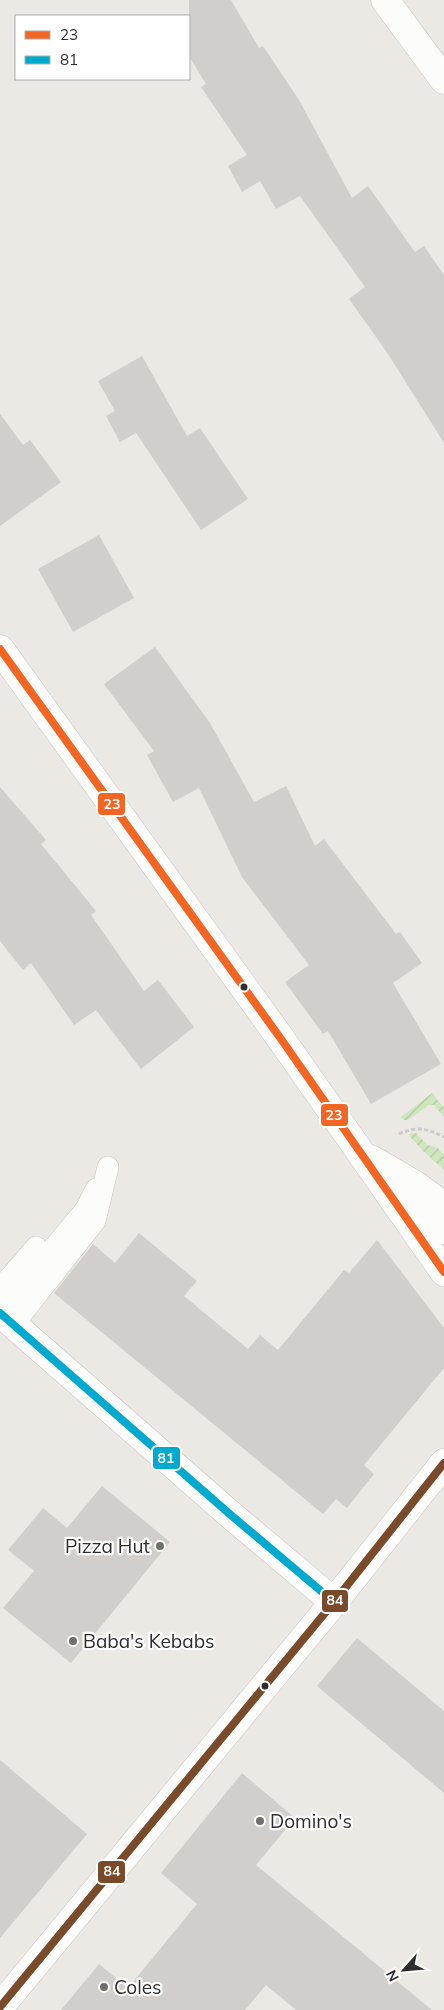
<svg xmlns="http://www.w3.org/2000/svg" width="444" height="2010" viewBox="0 0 444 2010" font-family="Mulish,sans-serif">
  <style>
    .garden { fill: url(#garden-furrows) }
    .building { fill: #d1cecb }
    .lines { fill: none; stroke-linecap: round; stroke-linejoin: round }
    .service-casing { stroke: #c5c4c5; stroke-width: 22 }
    .minor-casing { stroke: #c5c4c5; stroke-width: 29 }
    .tertiary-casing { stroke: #c5c4c5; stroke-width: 29 }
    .secondary-casing { stroke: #c5c4c5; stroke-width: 29 }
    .path { stroke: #c9c9c8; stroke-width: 3; stroke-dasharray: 4 2.5; stroke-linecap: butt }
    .service { stroke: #fcfcfb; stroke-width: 21 }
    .minor { stroke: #fcfcfb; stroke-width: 28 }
    .tertiary { stroke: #fcfcfb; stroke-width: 28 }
    .secondary { stroke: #fcfcfb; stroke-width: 28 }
    .bus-1-casing { stroke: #fff; stroke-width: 11 }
    .bus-2-casing { stroke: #fff; stroke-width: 11 }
    .bus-3-casing { stroke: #fff; stroke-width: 11 }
    .bus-1 { stroke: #f26522; stroke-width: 8 }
    .bus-2 { stroke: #00a9ce; stroke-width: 8 }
    .bus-3 { stroke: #7a4b2a; stroke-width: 8 }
    .bus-dot { fill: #2e2e2e; stroke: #fff; stroke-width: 2 }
    .poi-dot { fill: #706f6e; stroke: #fff; stroke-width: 2 }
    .labels { text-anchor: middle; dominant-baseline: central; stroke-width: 4.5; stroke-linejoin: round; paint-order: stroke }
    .poi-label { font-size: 19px; fill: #2e2e2e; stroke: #fff; text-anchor: start }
    .line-badge { stroke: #fff; stroke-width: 2 }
    .badge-label { font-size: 14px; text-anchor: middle; font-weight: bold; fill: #fff }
  </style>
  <defs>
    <pattern id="garden-furrows" width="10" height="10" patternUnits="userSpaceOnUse" patternTransform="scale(1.25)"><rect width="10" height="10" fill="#cee6be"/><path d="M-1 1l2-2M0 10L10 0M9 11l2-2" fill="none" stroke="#b1c6a4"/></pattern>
  </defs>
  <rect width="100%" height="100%" fill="#ece8e4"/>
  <path class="garden" d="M432,1093l12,15v9l-10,-12h-5l-21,15h-4l-3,-3z
    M416,1133l11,12 11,3 6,7v15l-22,-20 -14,-16z"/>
  <path class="building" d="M189,0h42l28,48 4,-2 36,54 53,98 16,-12 47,66 9,-6 20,29v168l-56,-89 -39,-55 16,-12 -65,-91 -24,13 -16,-28 -18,11 -14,-26 19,-11 -46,-68 5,-3 -17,-28z
    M142,356l45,80 13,-8 48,71 -47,31 -65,-97 -16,9 -14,-26 9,-5 -17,-30z
    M0,414l23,31 7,-5 31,42 -61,44z
    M99,535l35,63 -61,34 -35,-63z
    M155,647l55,76 44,79 32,-16 29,60 9,-7 72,95 4,-2 22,31 -29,20 48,81 -70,40 -43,-73 -5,3 -38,-52 24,-17 -67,-88 -43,-89 -26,14 -26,-47 7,-4 -50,-67z
    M0,787l46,53 -5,4 55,67 -5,4 53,76 14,-11 36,47 -53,42 -45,-59 -22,15 -43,-62 -8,7 -23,-29z
    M139,1233l58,48 -13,15 64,53 12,-14 18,15 66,-80 5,3 28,-33 67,88v40l-80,97 10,9 -27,34 -11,-9 -13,15 -269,-221 39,-49 22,19z
    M102,1486l68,56 -99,121 -68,-55 31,-37 -26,-21 35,-42 24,20z
    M357,1638l87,73v82l-127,-107z
    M0,1760l87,74 -87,104z
    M242,1773l53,45 -39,47 176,145h-136l-30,-25 -21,25h-184l38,-46 29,24 69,-84 -36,-31z"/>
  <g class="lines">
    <defs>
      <path id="service" d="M0,1289l36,-42
        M0,1313l86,-104 10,-20
        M13,1325l82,-104 13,-54"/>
      <path id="minor" d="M385,0l59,80
        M0,1313l232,203 102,86"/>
      <path id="tertiary" d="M0,649l281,390 163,233
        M395,1183l49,47"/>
      <path id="secondary" d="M371,1159l43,25 30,22
        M0,2007l334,-405 110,-139"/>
    </defs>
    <use href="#service" class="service-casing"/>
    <use href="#minor" class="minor-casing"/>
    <use href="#tertiary" class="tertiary-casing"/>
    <use href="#secondary" class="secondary-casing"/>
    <path class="path" d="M399,1134c18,-8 27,-6 45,3"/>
    <use href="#service" class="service"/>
    <use href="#minor" class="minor"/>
    <use href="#tertiary" class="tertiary"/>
    <use href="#secondary" class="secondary"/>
    <defs>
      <path id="bus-1" d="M0,649l281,390 163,233"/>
      <path id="bus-2" d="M0,1313l232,203 102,86"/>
      <path id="bus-3" d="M0,2007l334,-405 110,-139"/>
    </defs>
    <use href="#bus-1" class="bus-1-casing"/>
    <use href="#bus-2" class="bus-2-casing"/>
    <use href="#bus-3" class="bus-3-casing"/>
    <use href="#bus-1" class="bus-1"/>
    <use href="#bus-2" class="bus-2"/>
    <use href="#bus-3" class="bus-3"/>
  </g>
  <g class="bus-dot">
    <circle cx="244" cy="987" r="4.5"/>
    <circle cx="265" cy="1686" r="4.5"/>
  </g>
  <g class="poi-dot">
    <circle cx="160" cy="1546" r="5"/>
    <circle cx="73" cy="1641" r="5"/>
    <circle cx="260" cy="1821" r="5"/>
    <circle cx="104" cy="1987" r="5"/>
  </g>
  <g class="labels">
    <g class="poi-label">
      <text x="150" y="1546" text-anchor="end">Pizza Hut</text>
      <text x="83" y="1641">Baba's Kebabs</text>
      <text x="270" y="1821">Domino's</text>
      <text x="114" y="1987">Coles</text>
    </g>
  </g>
  <g class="line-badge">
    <rect x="97" y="792" width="29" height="24" rx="5" fill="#f26522"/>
    <rect x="320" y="1103" width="29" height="24" rx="5" fill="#f26522"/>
    <rect x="152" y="1446" width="29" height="24" rx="5" fill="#00a9ce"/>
    <rect x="321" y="1589" width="28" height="24" rx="5" fill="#7a4b2a"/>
    <rect x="97" y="1860" width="29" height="24" rx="5" fill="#7a4b2a"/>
  </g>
  <g class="badge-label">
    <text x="112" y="809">23</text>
    <text x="334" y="1120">23</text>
    <text x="166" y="1463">81</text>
    <text x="335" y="1605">84</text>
    <text x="112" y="1876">84</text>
  </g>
  <rect x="15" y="15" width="175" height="65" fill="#ffffff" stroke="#ababab"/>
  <rect x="25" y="31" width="25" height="8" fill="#f26522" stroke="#ababab"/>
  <text x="60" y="40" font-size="15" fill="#2e2e2e">23</text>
  <rect x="25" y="56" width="25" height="8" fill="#00a9ce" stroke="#ababab"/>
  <text x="60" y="65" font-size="15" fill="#2e2e2e">81</text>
  <g transform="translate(404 1970) rotate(243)" stroke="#ffffff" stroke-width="4" paint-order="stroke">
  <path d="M0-4L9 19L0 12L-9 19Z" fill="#2e2e2e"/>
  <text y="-8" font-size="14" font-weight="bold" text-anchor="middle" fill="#2e2e2e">N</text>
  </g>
</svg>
